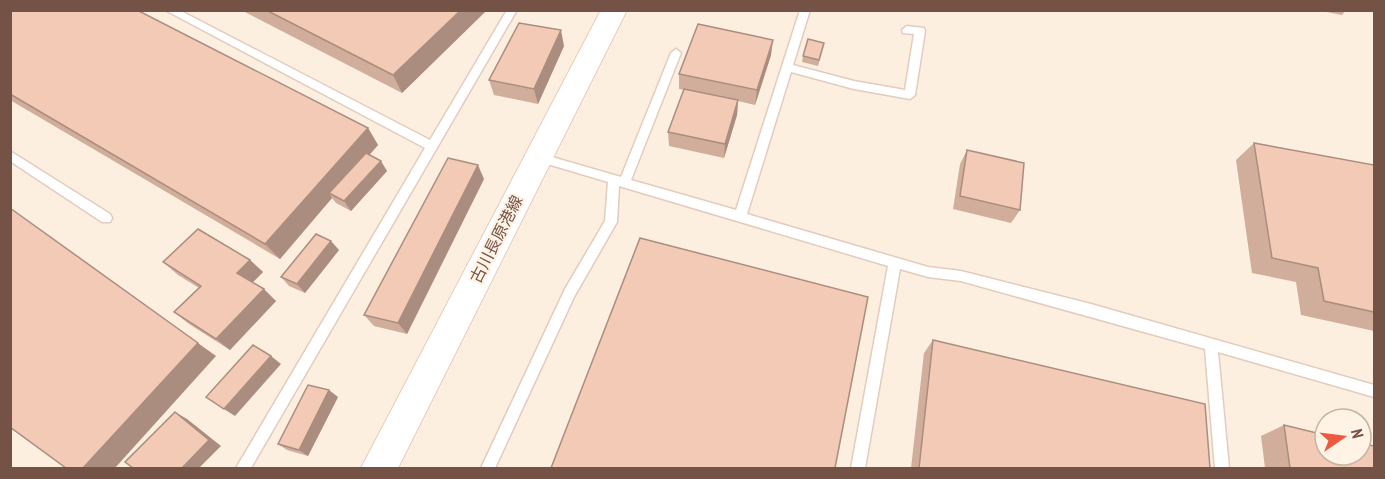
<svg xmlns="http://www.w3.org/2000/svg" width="1385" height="479" viewBox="0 0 1385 479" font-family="'PT Sans Narrow','Noto Sans JP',sans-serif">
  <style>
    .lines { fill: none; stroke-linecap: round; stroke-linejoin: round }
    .service-casing { stroke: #e3ccbe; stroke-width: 3 }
    .secondary-casing { stroke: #e8cdba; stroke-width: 2 }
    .service { fill: #fff; fill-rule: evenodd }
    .secondary { fill: #fff; fill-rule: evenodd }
    .wall { fill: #d1ae9c }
    .shaded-wall { fill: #aa8d7f }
    .building { fill: #f3cab5; stroke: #aa8d7f; stroke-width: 1.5 }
    .labels { text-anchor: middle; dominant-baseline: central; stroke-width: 4.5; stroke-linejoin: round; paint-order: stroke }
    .street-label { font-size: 16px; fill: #745346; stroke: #fff3e5 }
  </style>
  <rect width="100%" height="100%" fill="#fdefdf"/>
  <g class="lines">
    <defs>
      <path id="service" d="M165,10h14l251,130 77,-130h10l-266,458h-15l189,-320z
        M800,10h10l-17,55 61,16 51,9 9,-56 -11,-1 -1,-3 5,-4 17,2 1,3 -10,64 -5,4 -56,-10 -63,-17 -44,142 181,53 33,4 130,33 283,81v12l-156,-45 11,116h-14l-10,-119 -244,-68 -33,-4 -28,-8 -35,199h-14l37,-202 -269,-80 -2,36 -43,75 -79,171h-14l84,-179 40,-68 3,-39 -74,-22 -2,-3 2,-3 4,-1 83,24 50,-124 5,-4 5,4 -50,127 105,30z
        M10,151l100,63 2,4 -2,4h-8l-92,-61z"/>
      <path id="secondary" d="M601,10h26l-229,458h-37z"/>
    </defs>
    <use href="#service" class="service-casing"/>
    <use href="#secondary" class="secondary-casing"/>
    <use href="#service" class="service"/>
    <use href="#secondary" class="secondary"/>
  </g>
  <path class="wall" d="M10,10l358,118 10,17 -9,10 18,16 -36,40 -15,-8 -4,-5 -52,61 -270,-159z
    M241,10h246l-85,83z
    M1316,10h30l-4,5z
    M564,46l-26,58 -44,-9 -5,-15z
    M823,48l-5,18 -16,-4 1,-6z
    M771,55l-16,50 -17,-4 -1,14 -13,43 -55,-12 -1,-14 16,-42 -5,-1v-15z
    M1254,143l120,22v166l-73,-16 -5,-33 -44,-9 -16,-113z
    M967,150l53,60 -9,13 -58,-14 7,-45z
    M484,179l-77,155 -33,-8 -10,-11z
    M339,250l-34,43 -16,-7 -8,-9z
    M250,260l13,12 -11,11 24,18 -46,49 -41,-26 -15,-12 25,-24 -21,-13 -15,-13z
    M933,340l277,128h-299l13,-115z
    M338,397l-30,59 -21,-6 -9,-6z
    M1284,425l90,43h-109l-4,-32z"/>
  <path class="shaded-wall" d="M461,10h26l-85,83 -9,-18z
    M561,30l3,16 -26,58 -4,-15z
    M773,40l-2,15 -16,50 2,-15z
    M738,100l-1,15 -13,43 1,-14z
    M368,128l10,17 -44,51 -5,-3 3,5 -52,61 -15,-15z
    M381,161l6,10 -36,40 -7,-10z
    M478,165l6,14 -77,155 -9,-11z
    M10,208l206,148 -101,112h-32z
    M331,241l8,9 -34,43 -8,-9z
    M250,260l13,12 -13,13 -13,-12z
    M264,289l12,12 -46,49 -14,-11z
    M271,356l10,8 -46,52 -11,-7z
    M329,390l9,7 -30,59 -9,-6z
    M175,412l12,7 34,27 -22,22h-17z"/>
  <path class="building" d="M10,10h127l231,118 -103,116 -255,-150z
    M266,10h195l-68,65z
    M519,23l42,7 -27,59 -45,-9z
    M698,24l75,16 -16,50 -78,-16z
    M808,39l16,4 -5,17 -16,-4z
    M684,89l54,11 -13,44 -57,-12z
    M1254,143l120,22v147l-50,-11 -6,-33 -46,-10z
    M967,150l57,13 -4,47 -60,-14z
    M366,153l15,8 -37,40 -15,-8z
    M448,158l30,7 -80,158 -34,-8z
    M10,208l188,135 -115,125h-17l-56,-41z
    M198,229l52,31 -13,13 27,16 -48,50 -42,-27 27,-26 -38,-24z
    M316,234l15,7 -34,43 -16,-7z
    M640,238l228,59 -33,171h-284z
    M933,340l272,64 5,64h-291z
    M253,345l18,11 -47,53 -18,-12z
    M308,385l21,5 -30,60 -21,-6z
    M175,412l34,28 -27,28h-49l-8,-6z
    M1284,425l41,10v20h36v-12l13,3v22h-84z"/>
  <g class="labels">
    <g class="street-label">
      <text transform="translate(496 239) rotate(-63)">古川長原港線</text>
    </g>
  </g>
  <rect width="1385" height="479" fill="none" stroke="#745346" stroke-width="24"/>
  <g transform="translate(1343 437) rotate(76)"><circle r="28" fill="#fff3e5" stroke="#c7b3a5" stroke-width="1.5"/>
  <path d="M0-4.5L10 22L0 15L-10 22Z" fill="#ec593e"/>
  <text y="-9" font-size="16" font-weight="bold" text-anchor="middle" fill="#745346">N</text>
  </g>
</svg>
